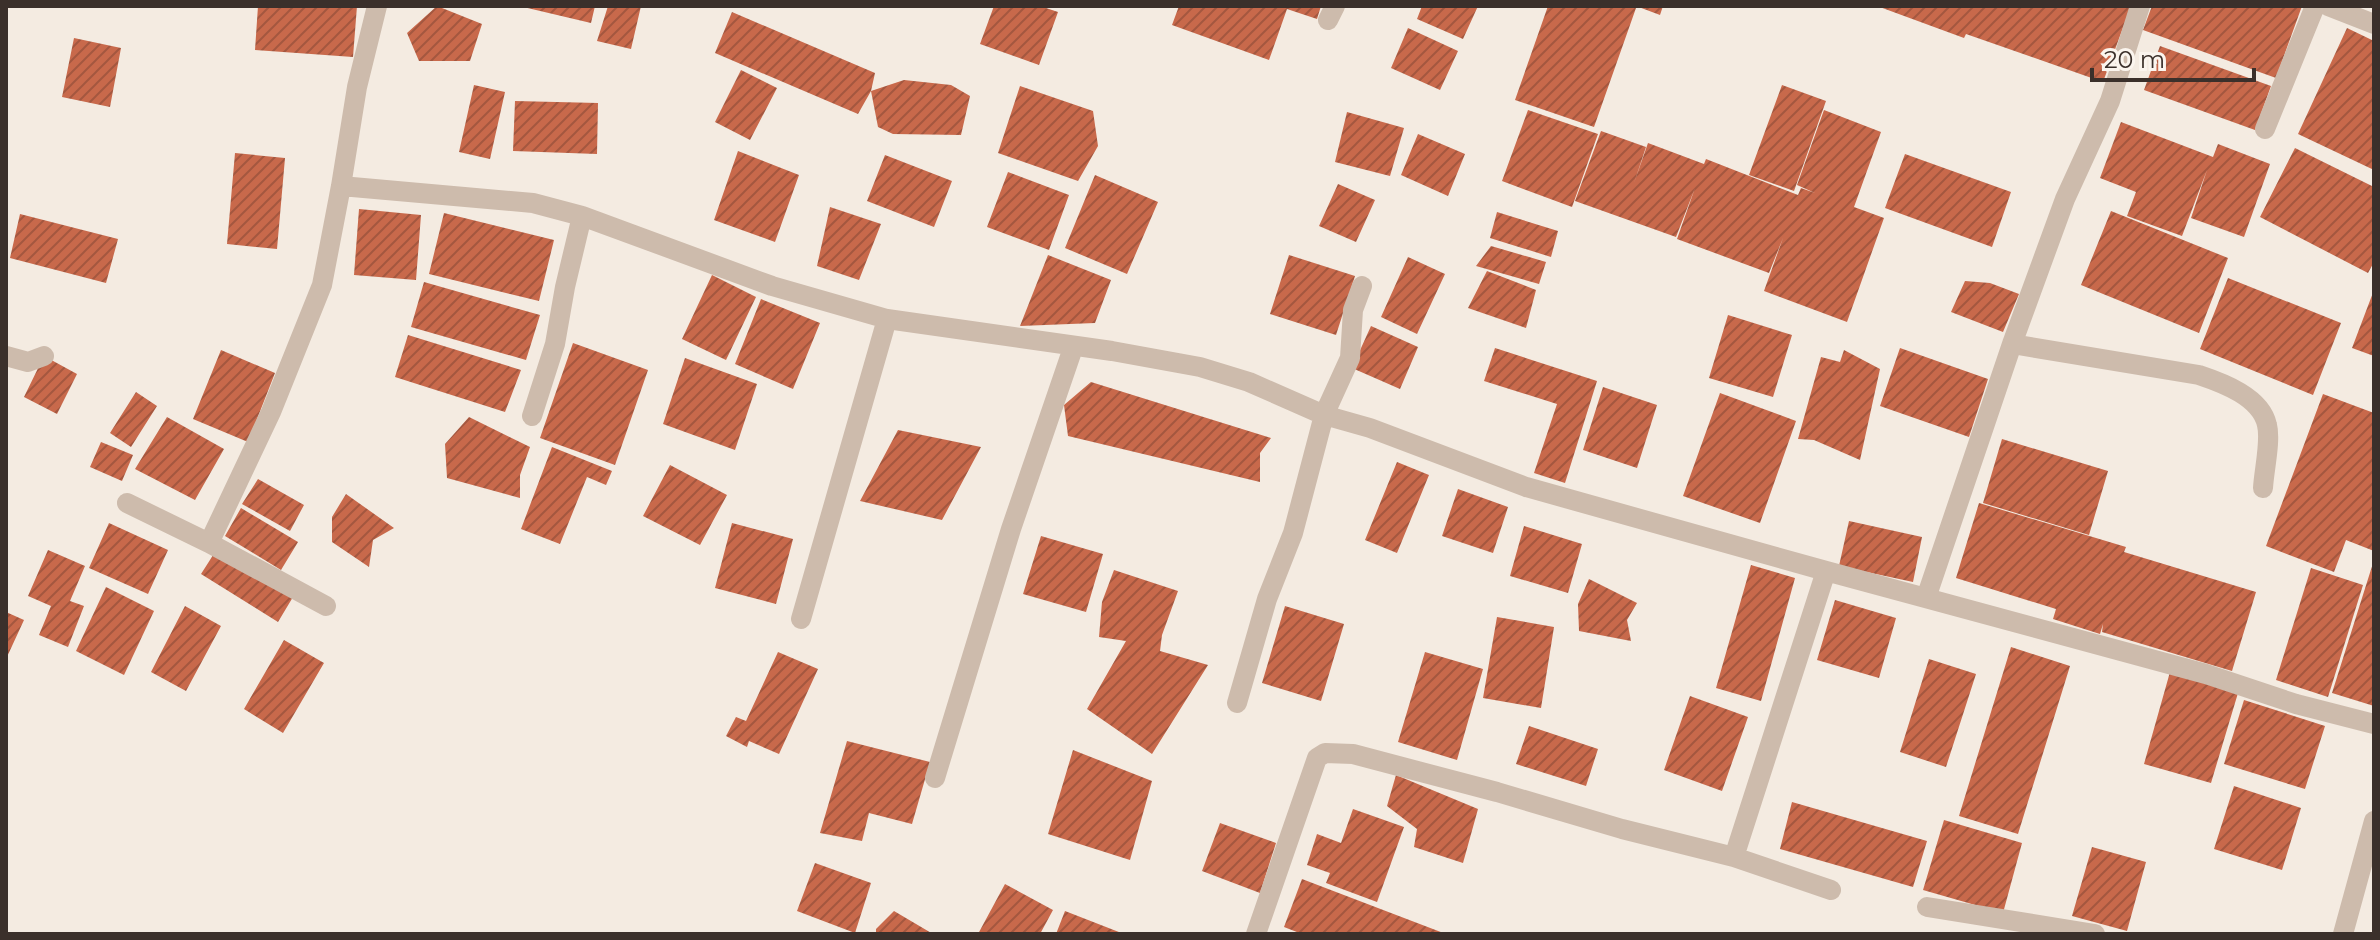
<svg xmlns="http://www.w3.org/2000/svg" width="2380" height="940" viewBox="0 0 2380 940" font-family="Montserrat,sans-serif">
  <style>
    .building { fill: url(#building-hatch) }
    .lines { fill: none; stroke-linecap: round; stroke-linejoin: round }
    .street { stroke: #cdbbac; stroke-width: 20 }
  </style>
  <defs>
    <pattern id="building-hatch" width="6" height="6" patternUnits="userSpaceOnUse" patternTransform="scale(2)"><rect width="6" height="6" fill="#c8694b"/><path d="M-1 1l2-2M0 6l6-6M5 7l2-2" fill="none" stroke="#a4573f"/></pattern>
  </defs>
  <rect width="100%" height="100%" fill="#f4ebe1"/>
  <path class="building" d="M258,6h99l-4,51 -98,-7z
    M437,6l45,18 -12,37h-51l-12,-28z
    M519,6h76l-4,17z
    M608,6h33l-10,43 -34,-8z
    M994,6h46l18,6 -19,53 -59,-21z
    M1179,6h142l-4,13 -30,-10 -18,51 -97,-35z
    M1422,6h56l-15,33 -46,-20z
    M1548,6l88,2 -42,119 -79,-27z
    M1636,6h27l-3,9z
    M1877,6h254l-28,76 -137,-48 -2,4z
    M2152,6h150l-26,72 -133,-48z
    M732,12l143,61 -4,18 -13,23 -143,-61z
    M1408,28l50,23 -18,39 -49,-22z
    M2347,28l27,13v129l-76,-36z
    M74,38l47,10 -11,59 -48,-10z
    M2160,46l111,40 -16,44 -111,-40z
    M741,70l36,18 -27,52 -35,-18z
    M904,80l47,5 19,11 -9,39 -68,-1 -15,-7 -7,-36z
    M474,85l31,7 -15,67 -31,-7z
    M1782,85l44,16 -32,90 -45,-16z
    M1020,86l73,25 5,35 -20,35 -80,-28z
    M515,101l83,2 -1,51 -84,-3z
    M1528,110l70,24 -26,73 -70,-26z
    M1824,110l57,22 -27,75 30,11 -37,104 -83,-31 19,-53 -14,35 -92,-34 18,-51 -19,49 -101,-36 26,-70 45,16 -12,36 14,-40 56,21 2,-5 92,36 3,-7 14,5 -18,-8z
    M1347,112l57,16 -14,48 -55,-14z
    M2121,122l92,35 5,-13 52,20 -26,73 -53,-19 16,-48 -25,66 -55,-20 9,-24 -36,-14z
    M1418,134l47,20 -17,42 -47,-21z
    M2295,148l79,39v75l-6,11 -108,-56z
    M738,151l61,24 -24,67 -61,-22z
    M235,153l50,5 -8,91 -50,-5z
    M1905,154l106,38 -19,55 -107,-39z
    M885,155l67,26 -18,46 -67,-26z
    M1008,172l61,23 -20,55 -62,-23z
    M1095,175l63,27 -31,72 -62,-26z
    M1338,184l37,16 -19,42 -37,-16z
    M830,207l51,17 -22,56 -42,-14z
    M359,209l62,6 -5,65 -62,-5z
    M2111,211l117,47 -29,75 -118,-48z
    M1497,212l61,19 -7,26 -61,-19z
    M444,213l110,27 -15,61 -110,-27z
    M20,214l98,25 -12,44 -96,-25z
    M1491,246l55,16 -7,22 -63,-18z
    M1048,255l63,25 -16,43 -75,3z
    M1289,255l66,21 -19,59 -66,-21z
    M1408,257l37,17 -28,60 -36,-17z
    M1487,271l49,19 -10,38 -58,-20z
    M712,275l44,22 -30,63 -44,-21z
    M2228,278l113,45 -28,72 -113,-46z
    M1965,281l25,2 29,11 -16,38 -52,-20z
    M424,282l116,33 -14,45 -115,-33z
    M2374,290v66l-22,-8z
    M761,299l59,24 -27,66 -58,-25z
    M1728,315l64,20 -19,62 -64,-19z
    M1371,326l47,21 -18,42 -48,-21z
    M408,335l113,35 -16,42 -110,-35z
    M573,343l75,27 -33,95 -75,-27z
    M1495,348l102,33 -32,102 -31,-10 23,-69 -73,-23z
    M1900,348l88,31 -19,58 -89,-31z
    M221,350l54,23 -27,69 -55,-23z
    M1844,350l36,19 -20,91 -46,-20 -16,-1 23,-82 19,5z
    M44,356l33,18 -20,40 -33,-17z
    M685,358l72,26 -22,66 -72,-26z
    M1091,382l180,56 -11,15v29l-192,-46 -4,-31z
    M1603,387l54,18 -20,63 -54,-18z
    M136,392l21,14 -26,41 -21,-14z
    M1720,393l76,28 -36,102 -77,-27z
    M2323,394l51,19v138l-28,-11 -12,32 -68,-26z
    M167,417l57,32 -29,51 -60,-31z
    M469,417l61,30 -10,28v23l-73,-20 -2,-34z
    M898,430l83,17 -39,73 -82,-19z
    M2002,439l106,32 -19,64 -106,-32z
    M101,442l32,13 -11,26 -32,-14z
    M552,447l60,24 -6,14 -19,-8 -27,67 -39,-15z
    M1397,462l32,13 -32,78 -32,-13z
    M670,465l57,30 -27,50 -57,-29z
    M258,479l46,26 -14,26 -48,-27z
    M1458,489l50,18 -15,46 -51,-17z
    M346,494l48,34 -21,12 -4,27 -37,-25v-25z
    M1979,503l147,44 -2,5 132,40 -24,79 -130,-39 1,-8 -3,10 -47,-15 3,-10 -100,-31z
    M241,508l57,34 -17,28 -56,-34z
    M1849,521l73,16 -9,45 -74,-16z
    M109,523l59,27 -20,44 -59,-26z
    M732,523l61,16 -17,65 -61,-16z
    M1524,526l58,18 -14,49 -58,-17z
    M1041,536l62,18 -17,58 -63,-18z
    M217,549l76,48 -15,25 -77,-48z
    M48,550l37,16 -15,35 14,5 -16,41 -29,-12 12,-29 -23,-10z
    M2374,560v146l-42,-13z
    M1751,565l44,13 -34,123 -45,-13z
    M2311,568l52,17 -35,112 -52,-17z
    M1114,570l64,21 -16,44 -2,16 48,14 -56,89 -65,-45 39,-68 -27,-4 3,-35z
    M1589,579l48,24 -10,17 4,21 -52,-10 -1,-27z
    M106,587l48,24 -30,64 -48,-24z
    M1835,600l61,18 -17,60 -62,-18z
    M185,606l36,20 -35,65 -35,-19z
    M1285,606l59,18 -23,77 -59,-18z
    M6,612l18,8 -18,39z
    M1497,617l57,10 -13,81 -58,-10z
    M284,640l40,23 -41,70 -39,-24z
    M2011,647l59,19 -52,168 -59,-18z
    M778,652l40,17 -39,85 -30,-13 -2,6 -21,-11 10,-19 10,4z
    M1425,652l58,17 -26,91 -59,-18z
    M1929,659l47,15 -30,93 -46,-15z
    M2170,672l68,21 -27,90 -67,-19z
    M1690,696l58,21 -26,74 -58,-21z
    M2244,700l81,26 -20,63 -81,-25z
    M1529,726l69,23 -12,37 -70,-22z
    M847,741l83,21 -18,62 -43,-11 -7,28 -42,-8z
    M1073,750l79,31 -22,79 -82,-26z
    M1396,775l82,34 -15,54 -49,-16 3,-18 -30,-23z
    M2234,786l67,22 -19,62 -68,-21z
    M1792,802l135,39 -14,46 -133,-38z
    M1353,809l51,18 -27,75 -51,-19 4,-10 -23,-8 10,-31 24,9z
    M1944,820l78,23 -19,70 -80,-23z
    M1220,823l56,20 -16,50 -58,-22z
    M2092,847l54,15 -19,69 -55,-15z
    M815,863l56,20 -16,50 -58,-22z
    M1302,879l144,55h-144l-18,-7z
    M1005,884l48,26 -13,24h-62z
    M894,911l39,23h-57v-5z
    M1065,911l59,23h-68z"/>
  <g class="lines">
    <path class="street" d="M2328,6l46,18
      M1328,20l7,-14
      M2265,129l50,-123
      M341,186l192,17 49,13 190,70 115,33 225,32 88,16 49,15 75,33 46,13 156,59 300,84 380,103 90,30 78,20
      M2012,344l187,31c24,8 62,22 68,50 4,16 -3,45 -4,63
      M6,356l22,6 16,-6
      M532,416l23,-72 10,-57 17,-71
      M127,503l82,40 62,-131 51,-127 19,-99 16,-99 20,-81
      M209,543l117,63
      M1926,598l86,-254 53,-145 45,-98 30,-95
      M801,619l86,-300
      M1237,703l30,-104 26,-66 31,-118 26,-57 3,-48 9,-24
      M935,778l76,-249 62,-181
      M1734,857l92,-286
      M1927,907l168,27
      M1256,934l61,-176 8,-5 28,1 144,38 125,37 112,28 97,33
      M2343,934l31,-113"/>
  </g>
  <rect width="2380" height="940" fill="none" stroke="#3b302b" stroke-width="16"/>
  <path d="M2092 68v12h162v-12" fill="none" stroke="#3b302b" stroke-width="4"/>
  <text x="2104" y="68" font-size="24" fill="#3b302b" stroke="#fbf5ee" stroke-width="6" paint-order="stroke">20 m</text>
</svg>
